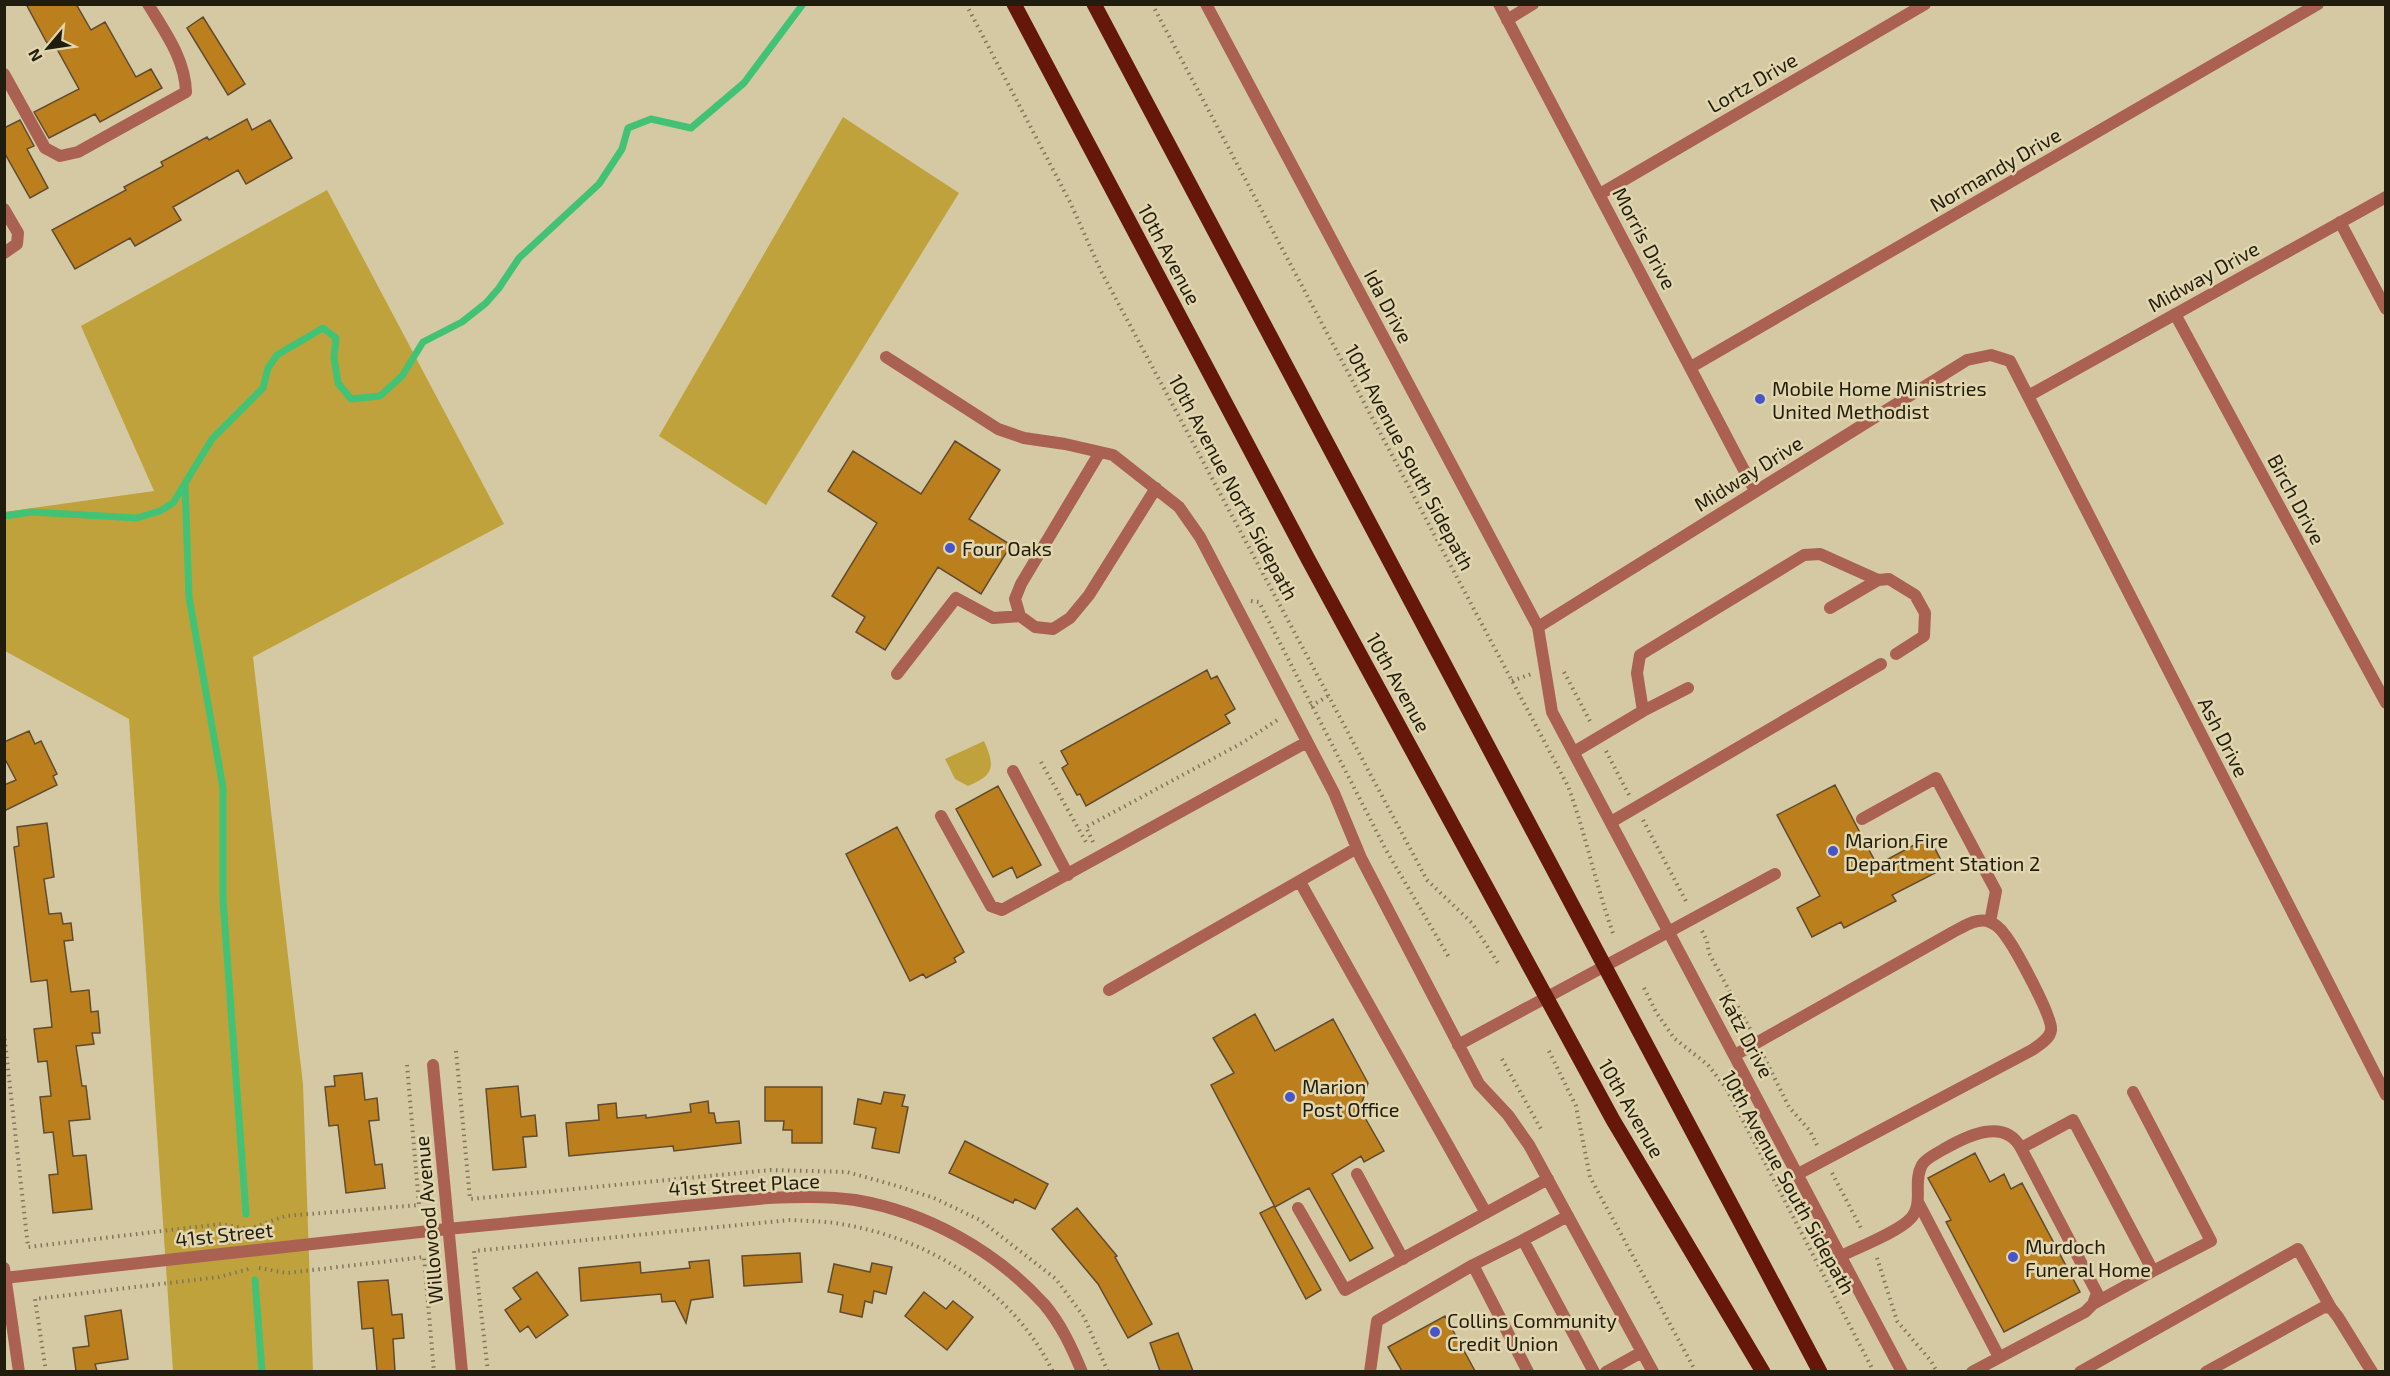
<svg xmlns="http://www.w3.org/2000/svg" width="2390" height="1376" viewBox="0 0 2390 1376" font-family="'Exo 2',sans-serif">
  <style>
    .green { fill: #c0a23d }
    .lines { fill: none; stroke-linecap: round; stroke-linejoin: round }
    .stream { stroke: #42c274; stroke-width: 7 }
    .building { fill: #bc7f1e; stroke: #614b2e; stroke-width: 1.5 }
    .path { stroke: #7f775c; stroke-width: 4; stroke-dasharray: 1.5 4.5; stroke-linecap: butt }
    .service { stroke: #aa6151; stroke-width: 12 }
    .minor { stroke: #aa6151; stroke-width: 12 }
    .primary { stroke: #651809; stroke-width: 15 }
    .poi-dot { fill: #4655ca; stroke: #e2d6af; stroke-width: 2 }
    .labels { text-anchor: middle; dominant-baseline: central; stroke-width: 5; stroke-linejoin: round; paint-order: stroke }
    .street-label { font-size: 20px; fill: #211d0e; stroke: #e2d6af }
    .poi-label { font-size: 20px; fill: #211d0e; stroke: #e2d6af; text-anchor: start }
  </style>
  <rect width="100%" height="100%" fill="#d5c9a3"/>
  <path class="green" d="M843,117l116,76 -193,312 -107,-69z
    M327,190l177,334 -251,133 50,427 10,287h-140l-44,-652 -124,-68 -1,-139 150,-21 -73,-165z
    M984,741c11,25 11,34 -16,45l-13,-7 -10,-20z"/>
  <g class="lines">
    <path class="stream" d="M185,485l4,112 34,191v112l23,314
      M4,516l28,-4 105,6 23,-7 13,-8 39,-64 51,-51 5,-20 9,-13 46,-27 13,10 -2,20 4,25 13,16 29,-3 22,-20 21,-34 39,-20 24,-19 13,-15 20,-30 80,-74 23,-35 6,-21 23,-9 40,9 53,-45 59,-79
      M255,1280l7,92"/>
  </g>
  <path class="building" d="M26,4h50l15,26 14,-8 31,55 15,-8 11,19 -62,34 -5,-8 -46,24 -15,-26 45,-23 -27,-49 -5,3z
    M203,17l42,67 -17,11 -41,-67z
    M247,119l5,11 18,-10 22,38 -46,26 -8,-14 -65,37 8,13 -46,26 -5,-8 -55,31 -23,-39 74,-40 -2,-3 39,-21 -2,-4 46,-25 2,3z
    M20,120l14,26 -7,3 21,39 -18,10 -26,-46v-24z
    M955,441l45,29 -31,49 42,26 -30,49 -43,-27 -53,83 -29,-18 9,-15 -33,-21 45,-73 -49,-32 25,-40 68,43z
    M1207,670l4,9 6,-3 18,33 -10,6 5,8 -144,83 -6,-12 -3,1 -15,-27 6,-4 -7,-13z
    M29,731l6,13 6,-3 16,33 -4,2 4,9 -53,26v-26l12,-5 -12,-23v-15z
    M1835,785l42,80 52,-28 16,31 -53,27 4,6 -52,27 -3,-6 -29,15 -15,-29 23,-12 -43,-81z
    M998,786l43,79 -24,13 -5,-11 -19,10 -37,-68z
    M47,823l7,54 -10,2 5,35 12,-1 2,11 8,-1 2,17 -9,1 7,51 18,-2 2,22 7,-1 2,22h-8l2,11 -18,2 6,40h4l4,33 -21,2 4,35 13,-1 6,54 -39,4 -4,-38 9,-1 -5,-42 -9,1 -4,-36 11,-1 -4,-35 -9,1 -4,-33 18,-2 -5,-47 -16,2 -17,-135 5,-1 -2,-19z
    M897,827l67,125 -10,6 2,4 -30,16 -3,-4 -13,7 -64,-127z
    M1255,1014l20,37 58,-32 35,64 -8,26 24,42 -20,11 -3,-6 -29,18 41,74 -23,13 -41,-73 -34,19 -64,-122 23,-12 -21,-35z
    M362,1073l3,27 12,-2 2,22 -10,1 6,44 7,-1 3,24 -39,5 -8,-68 -9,1 -4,-39 10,-1 -1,-10z
    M518,1086l3,31 14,-2 2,21 -14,1 3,30 -33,3 -7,-81z
    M765,1087h57v56h-30v-13h-9l1,-9h-19z
    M884,1092l21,3 -3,11 6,1 -9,46 -27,-5 4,-20 -22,-4 4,-25 23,5z
    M708,1101l1,12h5l2,10 23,-2 2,22 -67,8 -1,-5 -104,10 -3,-33 33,-3 -1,-15 18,-2 1,15 29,-3v3l45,-6 -1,-8z
    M965,1141l83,43 -13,25 -20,-10 -2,4 -64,-30z
    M1975,1153l15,29 14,-8 7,15 11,-6 58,109 -76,40 -58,-110 5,-2 -23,-42z
    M1274,1206l47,84 -15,9 -46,-86z
    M1077,1208l40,48 -2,1 37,67 -24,14 -30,-54 -46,-55z
    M800,1253l2,29 -58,4 -2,-30z
    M709,1260l4,37 -22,3 -5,23 -11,-22 -13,1 -1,-8 -80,7 -2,-33 61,-6 1,11 49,-5 -1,-6z
    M872,1263l20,4 -6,27 -12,-3 -2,12 -7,-2 -3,16 -22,-5 3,-17 -15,-3 6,-28 36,8z
    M537,1272l31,43 -32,23 -8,-12 -8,6 -15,-22 16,-11 -8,-11z
    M388,1280l4,35 10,-1 2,24 -11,1 2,32h-18l-4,-43 -11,1 -4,-47z
    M924,1292l22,17 7,-8 20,16 -26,33 -42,-34z
    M121,1310l7,49 -33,5 2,7h-21l-3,-23 16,-2 -4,-30z
    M1445,1316l30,55h-73l-14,-24z
    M1178,1333l15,38h-33l-10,-28z"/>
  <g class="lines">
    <path class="path" d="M966,4l104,198 31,69 326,609 45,43 28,43
      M1152,4l416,782c18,49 28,100 46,150
      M1251,601l8,1 127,248 64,109
      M1564,672l27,51
      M1512,681l19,-7
      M1311,706l17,-10
      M1606,751l23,44
      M1041,762l46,82
      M1643,820l44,83
      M1093,842l-7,-15 156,-84 37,-24
      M1702,931l5,10 2,12 41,76
      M1644,988l12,24 18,26 34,27 18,23 148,284
      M4,1033l24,214 193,-23 28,5 36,-13 134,-11 -12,-140
      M456,1051l14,148 301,-29 76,2 47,13 40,13 46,22 76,59 28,38 24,55
      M1549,1051l27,55 14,71 106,195
      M1764,1057l25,50 21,24 7,14
      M1502,1059l40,72
      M1832,1173l30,57
      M1877,1258l20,63 34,40 6,11
      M259,1268l28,5 137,-16 10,115
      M46,1372l-11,-73 184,-22 30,-8
      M488,1372l-14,-121 316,-31c15,1 30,1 45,3 90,13 178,66 218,149"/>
    <path class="service" d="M4,74l41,74 15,8 18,-4 108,-60c-1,-33 -21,-60 -38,-88
      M4,209l14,24 -1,11 -13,9
      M886,357l112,72 26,9 41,6 48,11 66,52 21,30 134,256 27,65 118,226 29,31 21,30 124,227
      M1100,452l-79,132 -6,15 5,17 15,11 18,2 17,-11 19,-23 67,-107
      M1830,608l48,-28 11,-1 26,16 10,18 -1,23 -28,18
      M897,674l59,-76 37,20 27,-2
      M1643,711l-6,-38 3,-18 164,-100 16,-1 58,26
      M1574,752l69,-41 45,-23
      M1013,771l55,104
      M941,816l50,90 11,4 305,-168
      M1862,819l74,-41 60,113 -6,31
      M1611,822l270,-158
      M1300,882l186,331
      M1670,931l105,-57
      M1109,990l248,-142
      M1735,1055l218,-123c10,-5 23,-14 34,-11 7,2 14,8 18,14 10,13 48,82 46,95 -1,9 -12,15 -19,20l-234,124
      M2133,1092l78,149 -58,30
      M2021,1148l52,-28 80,151 -60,33
      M1357,1174l46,85
      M1918,1202l81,155
      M1298,1208l47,82 203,-111
      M1568,1216l-45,24 71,132
      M1523,1240l-50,25 55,107
      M1841,1256c18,-9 57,-24 69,-37 15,-15 2,-37 12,-54 4,-7 14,-11 22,-16 23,-13 60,-32 77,-1l76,145 -4,11 -8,8 -113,60
      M1370,1372l7,-51 96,-56
      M1606,1372l36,-20
      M2080,1372l218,-123 33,59
      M2206,1372l118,-65 7,1 7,9 34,55"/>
    <path class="minor" d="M1206,4l332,623 14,85 350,660
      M1499,4l256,487
      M1507,20l26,-16
      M1600,194l325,-190
      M2340,222l46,87
      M2175,314l211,389
      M1691,367l627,-363
      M2028,396l358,-199
      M1538,627l429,-267 24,-5 19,6 376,734
      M1458,1045l212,-114
      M433,1065l29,307
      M4,1268l15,104
      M4,1278l443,-49 321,-31c28,-1 58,-2 87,2 71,12 140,50 189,104 17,20 28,44 38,68"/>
    <path class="primary" d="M1014,4l294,555 305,561 150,252
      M1094,4l726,1368"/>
  </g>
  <g class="poi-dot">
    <circle cx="1760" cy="399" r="6"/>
    <circle cx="950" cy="548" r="6"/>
    <circle cx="1833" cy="851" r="6"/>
    <circle cx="1290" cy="1097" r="6"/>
    <circle cx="2013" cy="1257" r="6"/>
    <circle cx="1435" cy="1332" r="6"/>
  </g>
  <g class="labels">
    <g class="street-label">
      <text transform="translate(1752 82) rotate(-30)">Lortz Drive</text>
      <text transform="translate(1995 169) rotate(-30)">Normandy Drive</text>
      <text transform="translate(1645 238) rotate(62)">Morris Drive</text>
      <text transform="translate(1170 254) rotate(62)">10th Avenue</text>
      <text transform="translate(2203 276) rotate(-29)">Midway Drive</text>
      <text transform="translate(1389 306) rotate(62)">Ida Drive</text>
      <text transform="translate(1410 457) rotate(62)">10th Avenue South Sidepath</text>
      <text transform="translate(1748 473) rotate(-32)">Midway Drive</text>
      <text transform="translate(1234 487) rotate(62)">10th Avenue North Sidepath</text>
      <text transform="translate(2297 499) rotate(62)">Birch Drive</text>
      <text transform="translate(1399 682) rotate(61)">10th Avenue</text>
      <text transform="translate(2224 737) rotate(63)">Ash Drive</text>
      <text transform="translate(1747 1035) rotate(62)">Katz Drive</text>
      <text transform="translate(1632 1108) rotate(60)">10th Avenue</text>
      <text transform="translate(1789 1182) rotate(61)">10th Avenue South Sidepath</text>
      <text transform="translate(744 1184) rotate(-3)">41st Street Place</text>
      <text transform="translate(428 1220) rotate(-95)">Willowood Avenue</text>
      <text transform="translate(224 1234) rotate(-6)">41st Street</text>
    </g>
    <g class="poi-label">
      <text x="1772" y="388">Mobile Home Ministries<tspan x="1772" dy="23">United Methodist</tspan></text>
      <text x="962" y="548">Four Oaks</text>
      <text x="1845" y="840">Marion Fire<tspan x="1845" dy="23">Department Station 2</tspan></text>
      <text x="1302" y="1086">Marion<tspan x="1302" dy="23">Post Office</tspan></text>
      <text x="2025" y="1246">Murdoch<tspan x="2025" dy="23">Funeral Home</tspan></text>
      <text x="1447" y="1320">Collins Community<tspan x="1447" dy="23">Credit Union</tspan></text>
    </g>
  </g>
  <rect width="2390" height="1376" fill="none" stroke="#211d0e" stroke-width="12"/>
  <g transform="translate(48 48) rotate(241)" stroke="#e2d6af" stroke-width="4.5" paint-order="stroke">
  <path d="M0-4.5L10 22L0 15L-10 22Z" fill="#211d0e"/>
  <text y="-9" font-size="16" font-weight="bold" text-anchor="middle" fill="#211d0e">N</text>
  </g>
</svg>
